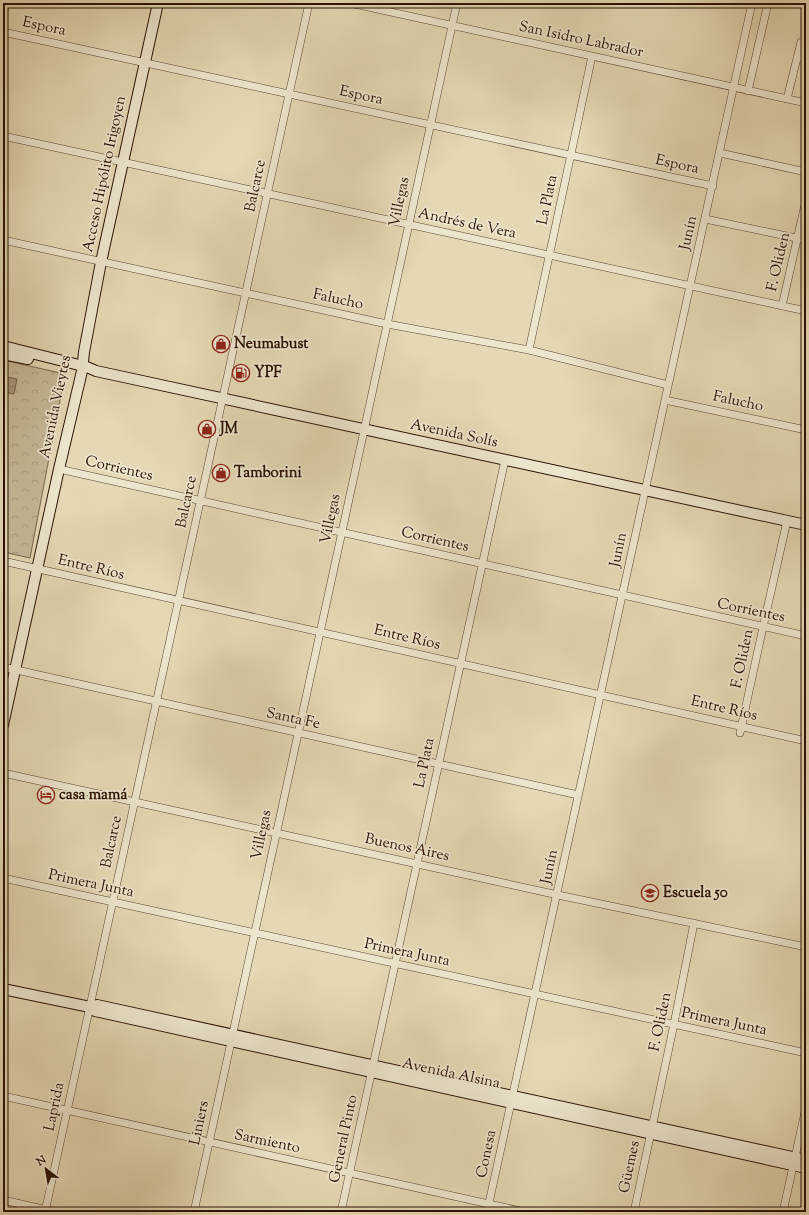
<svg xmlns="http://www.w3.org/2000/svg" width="809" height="1215" viewBox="0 0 809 1215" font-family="'Sorts Mill Goudy',serif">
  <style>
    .park { fill: url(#park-crowns); stroke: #78644e }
    .water { fill: url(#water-waves); stroke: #74604a }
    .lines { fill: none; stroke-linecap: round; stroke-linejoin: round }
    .street-casing { stroke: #594331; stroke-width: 8 }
    .secondary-casing { stroke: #2b1105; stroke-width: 12 }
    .street { stroke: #ede6ce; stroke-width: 7 }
    .secondary { stroke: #ede6ce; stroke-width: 10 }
    .labels { text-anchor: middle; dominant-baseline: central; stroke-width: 3.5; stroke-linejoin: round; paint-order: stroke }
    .street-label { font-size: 15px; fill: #2b1105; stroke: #ede6ce }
    .poi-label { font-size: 15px; font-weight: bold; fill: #2b1105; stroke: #ede6ce; text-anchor: start }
  </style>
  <defs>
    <pattern id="park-crowns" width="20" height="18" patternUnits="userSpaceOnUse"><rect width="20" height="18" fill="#c5b796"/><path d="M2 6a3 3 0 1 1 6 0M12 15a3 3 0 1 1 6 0" fill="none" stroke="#a99c80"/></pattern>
    <pattern id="water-waves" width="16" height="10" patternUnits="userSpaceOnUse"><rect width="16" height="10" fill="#a59578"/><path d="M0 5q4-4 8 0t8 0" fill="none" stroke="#877860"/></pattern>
  </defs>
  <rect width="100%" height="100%" fill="#e4d9b4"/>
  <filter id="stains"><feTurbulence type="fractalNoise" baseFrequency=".005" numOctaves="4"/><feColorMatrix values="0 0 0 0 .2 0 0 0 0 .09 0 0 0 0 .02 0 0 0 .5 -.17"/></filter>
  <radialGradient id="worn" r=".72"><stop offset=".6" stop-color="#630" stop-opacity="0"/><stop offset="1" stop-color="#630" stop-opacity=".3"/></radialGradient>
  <path class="park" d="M3,360l62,14 -35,184 -27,-6z"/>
  <path class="water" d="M3,376l14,3 -3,15 -11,-2z"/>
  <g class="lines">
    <defs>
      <path id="street" d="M350,3l456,100
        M3,16l3,-13
        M3,32l710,154
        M797,57l9,2
        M748,91l20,-88
        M787,99l14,-57 5,-2
        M3,136l803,175
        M720,153l86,19
        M705,219l101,21
        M3,240l384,84 142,26 139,35
        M782,306l24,-106
        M529,350l63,-294
        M665,400l141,30
        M59,469l747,167
        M3,561l803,180
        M3,667l575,128
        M740,733l23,-106 24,-106
        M3,773l555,122 248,52
        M3,878l803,175
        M3,1096l522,116
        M3,1200l53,12
        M45,1212l264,-1209
        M194,1212l263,-1209
        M341,1212l164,-752
        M487,1212l265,-1209
        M634,1212l40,-188 20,-101
        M783,1212l23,-105"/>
      <path id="secondary" d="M3,346l84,21 9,4 710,154
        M3,354l25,5
        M3,725l56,-256 23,-98 2,-19 17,-90 57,-259
        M3,989l87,18
        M806,1160l-709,-155 -7,2 5,4 711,157"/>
    </defs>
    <use href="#street" class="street-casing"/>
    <use href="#secondary" class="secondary-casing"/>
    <use href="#street" class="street"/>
    <use href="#secondary" class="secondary"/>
  </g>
  <defs>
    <symbol id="shop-ring" viewBox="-11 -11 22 22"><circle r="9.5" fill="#ede6ce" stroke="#8f2418" stroke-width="1.5"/><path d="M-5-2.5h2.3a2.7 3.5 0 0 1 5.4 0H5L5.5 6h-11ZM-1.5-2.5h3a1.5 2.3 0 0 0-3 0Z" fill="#8f2418"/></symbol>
    <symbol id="fuel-ring" viewBox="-11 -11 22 22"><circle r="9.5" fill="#ede6ce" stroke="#8f2418" stroke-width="1.5"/><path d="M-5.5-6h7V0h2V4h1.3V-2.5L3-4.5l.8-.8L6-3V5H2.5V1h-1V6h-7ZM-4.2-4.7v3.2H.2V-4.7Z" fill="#8f2418"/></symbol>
    <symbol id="hotel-ring" viewBox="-11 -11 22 22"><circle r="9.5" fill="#ede6ce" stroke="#8f2418" stroke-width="1.5"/><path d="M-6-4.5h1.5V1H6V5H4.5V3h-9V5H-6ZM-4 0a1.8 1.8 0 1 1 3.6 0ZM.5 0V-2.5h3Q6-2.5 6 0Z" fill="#8f2418"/></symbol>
    <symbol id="school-ring" viewBox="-11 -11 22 22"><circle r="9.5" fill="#ede6ce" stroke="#8f2418" stroke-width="1.5"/><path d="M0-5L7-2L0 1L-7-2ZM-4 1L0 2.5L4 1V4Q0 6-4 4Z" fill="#8f2418"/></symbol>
  </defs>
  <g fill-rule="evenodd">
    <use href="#shop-ring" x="211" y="334" width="20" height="20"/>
    <use href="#fuel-ring" x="231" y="363" width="20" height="20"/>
    <use href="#shop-ring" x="197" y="419" width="20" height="20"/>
    <use href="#shop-ring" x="211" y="463" width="20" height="20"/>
    <use href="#hotel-ring" x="36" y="785" width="20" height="20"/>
    <use href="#school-ring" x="640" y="883" width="20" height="20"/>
  </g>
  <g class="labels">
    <g class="street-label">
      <text transform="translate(44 27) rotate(12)">Espora</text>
      <text transform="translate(581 40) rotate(12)">San Isidro Labrador</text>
      <text transform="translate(361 96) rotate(12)">Espora</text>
      <text transform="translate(677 165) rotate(12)">Espora</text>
      <text transform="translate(105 174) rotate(-78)">Acceso Hipólito Irigoyen</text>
      <text transform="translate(256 186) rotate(-78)">Balcarce</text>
      <text transform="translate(548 200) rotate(-78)">La Plata</text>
      <text transform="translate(400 202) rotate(-78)">Villegas</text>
      <text transform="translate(467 224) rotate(12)">Andrés de Vera</text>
      <text transform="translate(689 233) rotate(-77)">Junín</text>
      <text transform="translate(779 262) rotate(-77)">F. Oliden</text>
      <text transform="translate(338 300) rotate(12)">Falucho</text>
      <text transform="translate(738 402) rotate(12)">Falucho</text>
      <text transform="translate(56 407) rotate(-78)">Avenida Vieytes</text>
      <text transform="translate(454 434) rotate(12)">Avenida Solís</text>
      <text transform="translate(119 469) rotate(13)">Corrientes</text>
      <text transform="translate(187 502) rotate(-78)">Balcarce</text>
      <text transform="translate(331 519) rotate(-78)">Villegas</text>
      <text transform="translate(435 540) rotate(13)">Corrientes</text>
      <text transform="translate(619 550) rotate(-78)">Junín</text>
      <text transform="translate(91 568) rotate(13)">Entre Ríos</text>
      <text transform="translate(751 611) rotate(12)">Corrientes</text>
      <text transform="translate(407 638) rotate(13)">Entre Ríos</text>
      <text transform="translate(743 659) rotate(-78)">F. Oliden</text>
      <text transform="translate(724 709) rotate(13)">Entre Ríos</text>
      <text transform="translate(293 719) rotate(12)">Santa Fe</text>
      <text transform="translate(425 763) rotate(-78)">La Plata</text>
      <text transform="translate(262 835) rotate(-78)">Villegas</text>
      <text transform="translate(112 842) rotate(-78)">Balcarce</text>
      <text transform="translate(407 848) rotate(12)">Buenos Aires</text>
      <text transform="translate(550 867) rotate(-78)">Junín</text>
      <text transform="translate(91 884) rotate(12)">Primera Junta</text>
      <text transform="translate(407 953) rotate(12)">Primera Junta</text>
      <text transform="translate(661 1022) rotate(-78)">F. Oliden</text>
      <text transform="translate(724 1022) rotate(12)">Primera Junta</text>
      <text transform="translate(451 1074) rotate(12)">Avenida Alsina</text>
      <text transform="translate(55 1107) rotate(-78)">Laprida</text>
      <text transform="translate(200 1123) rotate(-78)">Liniers</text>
      <text transform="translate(344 1139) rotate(-78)">General Pinto</text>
      <text transform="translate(267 1142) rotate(12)">Sarmiento</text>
      <text transform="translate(487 1154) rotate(-78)">Conesa</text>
      <text transform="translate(630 1167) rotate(-78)">Güemes</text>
    </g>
    <g class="poi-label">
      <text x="234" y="344">Neumabust</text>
      <text x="254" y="373">YPF</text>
      <text x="220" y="429">JM</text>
      <text x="234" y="473">Tamborini</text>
      <text x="59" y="795">casa mamá</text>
      <text x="663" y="893">Escuela 50</text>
    </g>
  </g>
  <rect width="809" height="1215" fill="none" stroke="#e4d9b4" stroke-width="16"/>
  <rect x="4" y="4" width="801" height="1207" fill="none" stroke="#2b1105" stroke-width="2"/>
  <rect x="8" y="8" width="793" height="1199" fill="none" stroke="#2b1105"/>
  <g transform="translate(46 1169) rotate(329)" stroke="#ede6ce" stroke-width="3" paint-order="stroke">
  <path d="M0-3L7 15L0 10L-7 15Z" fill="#2b1105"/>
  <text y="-6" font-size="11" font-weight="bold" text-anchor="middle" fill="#2b1105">N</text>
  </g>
  <rect width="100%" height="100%" filter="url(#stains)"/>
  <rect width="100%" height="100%" fill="url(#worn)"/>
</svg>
